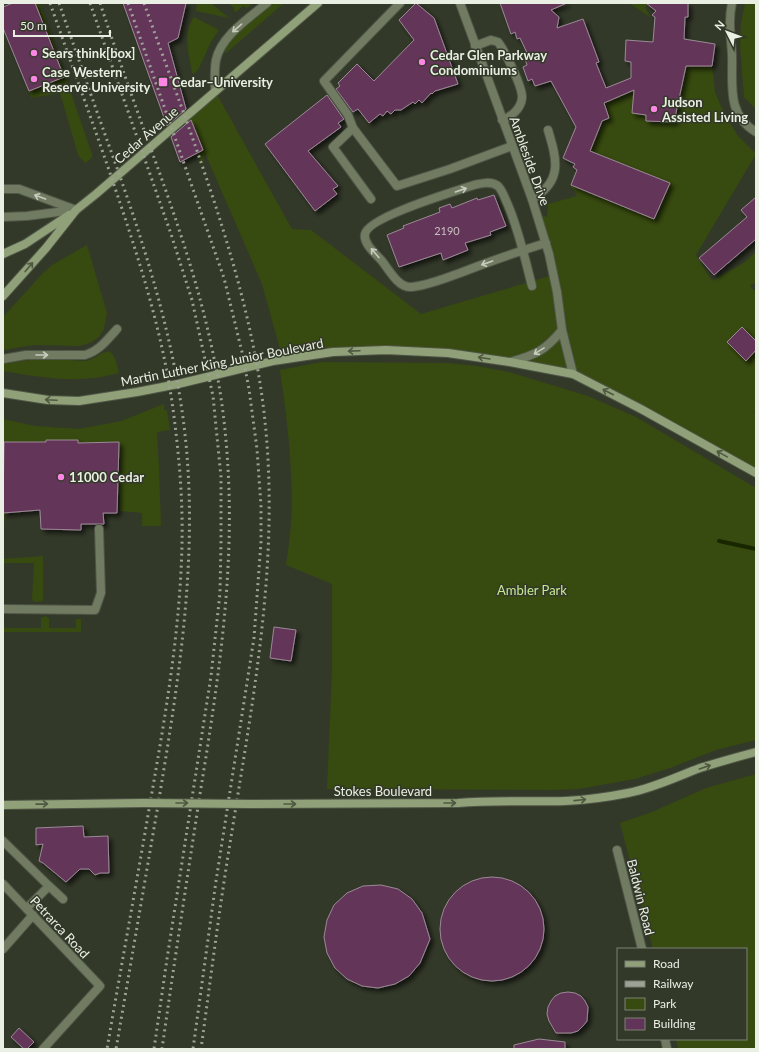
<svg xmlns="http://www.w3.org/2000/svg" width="759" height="1052" viewBox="0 0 759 1052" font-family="Lato,sans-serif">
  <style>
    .green { fill: #374a0f }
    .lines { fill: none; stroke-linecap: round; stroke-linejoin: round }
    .stream { stroke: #192700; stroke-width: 4 }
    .building { fill: #633459; stroke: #9b8996; filter: url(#shadow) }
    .lane-casing { stroke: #505647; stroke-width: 10 }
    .street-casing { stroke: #505647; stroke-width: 10 }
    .secondary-casing { stroke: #505647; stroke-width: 10 }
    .lane { stroke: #707b62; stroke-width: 8 }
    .street { stroke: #707b62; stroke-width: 8 }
    .secondary { stroke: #90a179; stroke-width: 8 }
    .rail { stroke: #9ca294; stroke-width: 3; stroke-dasharray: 2 4; stroke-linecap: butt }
    .secondary-bridge-casing { stroke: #505647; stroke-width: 10; stroke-linecap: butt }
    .secondary-bridge { stroke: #90a179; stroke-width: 8 }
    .oneway { stroke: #c5ccbd }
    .oneway2 { stroke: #4f5841 }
    .poi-dot { fill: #fc86e4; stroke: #333929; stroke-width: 1.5 }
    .labels { text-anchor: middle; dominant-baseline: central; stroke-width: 3; stroke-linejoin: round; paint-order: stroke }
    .number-label { font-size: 11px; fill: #c8c0c1 }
    .poi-label { font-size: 13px; font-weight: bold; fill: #eaefe4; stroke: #333929; text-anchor: start }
    .street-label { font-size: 13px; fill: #eaefe4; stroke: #333929 }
    .park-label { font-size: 13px; fill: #c6e893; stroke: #333929 }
  </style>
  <defs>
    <filter id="shadow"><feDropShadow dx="3.5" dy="3.5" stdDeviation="2" flood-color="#0009"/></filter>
  </defs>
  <rect width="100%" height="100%" fill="#333929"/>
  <path class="green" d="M35,3h5l52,151v4l-7,5 -7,-8 -18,-62 -29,5 -2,-7z
    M197,3h14l18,15 -33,-7z
    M228,3h25l-6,5 -4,-2 -7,6 -2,-1v-3z
    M270,3h14l-59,51v-7l9,-12z
    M629,3h20l-4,4 5,10z
    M745,3h11v106l-12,-12 -4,-52 1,-21z
    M194,17l25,13 -8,12 -12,26 -5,6 -2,-1c-3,-19 -10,-39 2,-56z
    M676,66h36l3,26 9,21 14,23 18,18 -60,101 16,26 33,-19 11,-10v30l-6,4 6,6v122l-6,-5 6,6v58l-183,-99 -63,-12 -124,-12 -103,10 -21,-76 -57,-131 -3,12 -17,-48 30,-26 77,138 19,1 110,84 132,-39 -17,-62 11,4 1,-13 29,-8 -6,-11 84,34 15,-36 -80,-32 9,-29 10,-5 -4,-15 29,-12 -2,23 14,2v6l28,1 3,-17z
    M87,245l20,68 -3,16 -5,8 -7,5 -12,4 -46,-1 -31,5v-33l40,-44 9,-8z
    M109,351c7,4 8,15 10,22 -39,11 -77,5 -116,-2v-7c20,-4 41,-6 62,-5 7,1 14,2 21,2 9,-2 15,-9 23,-10z
    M322,362l125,1 30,3 32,6 79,24 48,21 120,71v252l-40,10 -46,18 -35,11 -56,10 -26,1 -226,-1 5,-118v-87l-46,-19c2,-14 4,-28 5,-42 3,-51 -4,-103 -11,-153z
    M164,404v6h3l3,20 -13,2 2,36 2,58h-19v-13l-22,-2 -1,-69 -41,1 -1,-3h-11l-1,3 -19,-3v3l-43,70h2l-2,25v-119l32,7 44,3 42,-8z
    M43,556v45l-9,1 -2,-3 2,-36h-31v-4z
    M45,616l4,2v10h27v-9h5v13h-78v-4h38v-10z
    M756,774v275h-78l-2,-10h70v-90h-93l-33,-126 32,-11 54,-24z"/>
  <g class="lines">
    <path class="stream" d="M719,541l37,8"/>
  </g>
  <path class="building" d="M13,3h22l29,74 -35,14 -26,-63v-21z
    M123,3h63l-8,35 -10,5 18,66 -19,17z
    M416,3l18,15 24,66 -23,7 -3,3 -1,-1 -9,10 -3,-3 -4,4 -2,-2 -12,8h-6l-4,4 -4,-3 -4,5 -3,-2 -11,9 -11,-14 -5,3 -17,-23 4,-3 -2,-3 19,-19 17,17 40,-41 -15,-20z
    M500,3h67l-16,7 8,7 -2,11 26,-9 16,43 -3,1 10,25 25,-10v-16l-6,-1 1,-21 27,2 2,-25 -3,-2 4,-4 -10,-8h42v14h-3l-1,22 31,5 -3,22h-26l-12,56 -28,-1v-6l-14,-2 2,-23 -30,13 5,15 -7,3 -12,30 80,32 -16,36 -83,-34 6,-15 -4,-3 2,-3 -12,-6 13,-31 -25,-46 -16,5 -3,-7 -4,2 -5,-14 4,-2 -2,-6 4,-2 -9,-19 -3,1 -2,-7 -4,2z
    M327,95l16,23 1,1 -6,4 3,4 -33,24 30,35 -5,3 4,5 -22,17 -50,-67z
    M191,120l12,30 -23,12 -9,-25z
    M494,195l12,31 -16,6 1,3 -26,8 3,7 -25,10 -2,-7 -42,14 -12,-32 17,-7 -1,-2 37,-14 -1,-4 11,-4 2,4 25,-10 1,2z
    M756,197v42l-42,36 -15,-17 48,-41 -6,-7z
    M742,327l14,14v9l-10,11 -19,-19z
    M46,440h32v3l41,-1 -2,71h-14l1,11h-23v6l-40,-1 -1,-19 -37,3 1,-71h42z
    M274,627l22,3 -5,31 -21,-3z
    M83,826l1,11 24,-1 1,37h-9l-5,2 -6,-6h-9l-14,13 -23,-19 -4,-2 4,-17 -7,1v-17z
    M440 929a52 52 0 1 1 104 0a52 52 0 1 1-104 0Z
    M381,885l17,4 14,10 10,14 8,26 -10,24 -11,13 -14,8 -17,4 -16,-2 -15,-7 -12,-11 -8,-15 -3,-16 3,-17 7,-15 13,-12 16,-7z
    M568,992l7,1 6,3 4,5 3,6 -1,14 -4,5 -5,5 -7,2h-15l-7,-12 -2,-7 1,-7 3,-6 4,-5 6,-3z
    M19,1028l15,14 -7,7h-3l-13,-12z
    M539,1039l26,3v7h-51v-4z"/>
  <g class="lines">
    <defs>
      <path id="lane" d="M732,3c-4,18 -1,34 0,52 1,29 -6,59 24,77
        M475,46l16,-6 7,2c7,9 25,46 24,56 -1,11 -11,19 -20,22
        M215,91c0,-10 -1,-21 1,-31 5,-24 33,-42 51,-57
        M353,128l-20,19 38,52
        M3,189h16l57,21
        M532,199c31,-18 25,-39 16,-69
        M3,217l24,-1 46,-6
        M532,286c-7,-27 -13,-55 -24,-81 -3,-6 -5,-14 -10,-19 -7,-5 -16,-3 -24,-1 -18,6 -106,32 -109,49 -2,10 11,20 17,27 7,9 16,26 28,26 17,-1 35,-9 50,-14 28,-11 57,-21 86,-30
        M3,359l23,-4h59c14,-4 22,-15 32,-26
        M3,609l92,1 6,-17 -2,-64
        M3,841l46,45 -22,22
        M617,850l25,99
        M49,886l14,13
        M665,1039l2,10"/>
      <path id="street" d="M400,3l-76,78 24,34 5,13 44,58 53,-17 62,-23
        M460,3l72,196 17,55 8,38 5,38 11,44
        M510,362c25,-7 35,-11 52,-32
        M3,884l97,102 -57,63
        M3,949l30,-34"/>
      <path id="secondary" d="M3,254l22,-10 44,-29
        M3,296l43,-48 30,-38 20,-16 222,-191
        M3,393l45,7 31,1 58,-9 41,-8 95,-23 60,-9 53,-2 62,3 62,9 63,12 68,35 115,64
        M251,804l207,-1c36,-3 71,-1 107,-2 21,-1 43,-4 63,-8 26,-5 48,-16 72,-25 19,-6 37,-11 56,-16
        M3,805l140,-2"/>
    </defs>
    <use href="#lane" class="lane-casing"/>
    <use href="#street" class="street-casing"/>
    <use href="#secondary" class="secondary-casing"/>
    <use href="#lane" class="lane"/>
    <use href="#street" class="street"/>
    <use href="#secondary" class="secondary"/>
    <path class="rail" d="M50,3c22,63 45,125 66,188 24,71 47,144 57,218 6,45 10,90 9,135 -2,93 -19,185 -35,277 -13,76 -27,152 -40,228
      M59,3c16,46 32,92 48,137 31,86 60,173 74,264 21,135 -1,268 -23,401 -14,81 -28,163 -42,244
      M90,3l81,231 21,66 21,96 8,81v65l-1,51 -9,83 -44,283 -13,90
      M100,3c14,42 29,85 44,127 37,101 73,203 82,311 11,120 -7,235 -26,353 -13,85 -26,170 -38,255
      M128,3l96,275 18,74 7,37 8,60 4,57v36l-7,96 -38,243 -23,168
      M144,3c44,125 95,249 116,380 24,152 -4,298 -28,448 -12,72 -21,145 -31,218"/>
    <defs>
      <path id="secondary-bridge" d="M143,803l108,1"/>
    </defs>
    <use href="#secondary-bridge" class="secondary-bridge-casing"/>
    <use href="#secondary-bridge" class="secondary-bridge"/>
  </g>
  <defs><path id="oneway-shaft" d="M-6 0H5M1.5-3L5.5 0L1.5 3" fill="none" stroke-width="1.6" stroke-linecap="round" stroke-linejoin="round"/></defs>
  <g class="oneway">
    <use href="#oneway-shaft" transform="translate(237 28) rotate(139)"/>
    <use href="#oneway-shaft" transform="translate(461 190) rotate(-19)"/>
    <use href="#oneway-shaft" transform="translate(40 197) rotate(-160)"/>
    <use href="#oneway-shaft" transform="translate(375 253) rotate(-131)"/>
    <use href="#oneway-shaft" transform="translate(487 263) rotate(161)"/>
    <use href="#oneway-shaft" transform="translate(539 351) rotate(148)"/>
    <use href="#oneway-shaft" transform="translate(42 355)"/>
  </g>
  <g class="oneway2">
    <use href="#oneway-shaft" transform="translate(29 267) rotate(-50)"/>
    <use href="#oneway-shaft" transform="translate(354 351) rotate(178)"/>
    <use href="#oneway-shaft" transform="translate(484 358) rotate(-171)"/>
    <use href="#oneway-shaft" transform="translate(608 392) rotate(-153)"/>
    <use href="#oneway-shaft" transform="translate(51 400) rotate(-177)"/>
    <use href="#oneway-shaft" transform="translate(722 454) rotate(-151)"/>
    <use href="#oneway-shaft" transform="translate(705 767) rotate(-19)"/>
    <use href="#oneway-shaft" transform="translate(580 800) rotate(-6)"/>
    <use href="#oneway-shaft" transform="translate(182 803)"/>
    <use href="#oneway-shaft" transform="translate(450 803)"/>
    <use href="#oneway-shaft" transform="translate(42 804) rotate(-1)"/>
    <use href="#oneway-shaft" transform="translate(290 804)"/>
  </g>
  <g class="poi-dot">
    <circle cx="34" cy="53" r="4"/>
    <circle cx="422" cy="62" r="4"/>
    <circle cx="34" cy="79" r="4"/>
    <rect x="158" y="77" width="10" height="10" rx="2"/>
    <circle cx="654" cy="109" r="4"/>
    <circle cx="61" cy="477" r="4"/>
  </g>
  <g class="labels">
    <g class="number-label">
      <text x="447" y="230">2190</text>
    </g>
    <g class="poi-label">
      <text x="42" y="53">Sears think[box]</text>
      <text x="430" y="55">Cedar Glen Parkway<tspan x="430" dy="15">Condominiums</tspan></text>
      <text x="42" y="72">Case Western<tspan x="42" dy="15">Reserve University</tspan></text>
      <text x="172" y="82">Cedar–University</text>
      <text x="662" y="102">Judson<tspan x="662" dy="15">Assisted Living</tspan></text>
      <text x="69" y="477">11000 Cedar</text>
    </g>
    <g class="street-label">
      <text transform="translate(146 135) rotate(-41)">Cedar Avenue</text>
      <text transform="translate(530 161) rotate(70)">Ambleside Drive</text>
      <text transform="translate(222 362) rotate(-11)">Martin Luther King Junior Boulevard</text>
      <text x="383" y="791">Stokes Boulevard</text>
      <text transform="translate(641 897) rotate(76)">Baldwin Road</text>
      <text transform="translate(60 927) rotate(47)">Petrarca Road</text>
    </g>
    <g class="park-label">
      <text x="532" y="590">Ambler Park</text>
    </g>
  </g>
  <rect width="759" height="1052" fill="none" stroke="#eaefe4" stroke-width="8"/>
  <rect x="617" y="948" width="130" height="92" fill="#333929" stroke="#7c8274"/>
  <rect x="625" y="961" width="20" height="6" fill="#90a179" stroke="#7c8274"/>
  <text x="653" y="968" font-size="12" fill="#eaefe4">Road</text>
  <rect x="625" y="981" width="20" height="6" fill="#9ca294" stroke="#7c8274"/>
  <text x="653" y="988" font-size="12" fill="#eaefe4">Railway</text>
  <rect x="625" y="998" width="20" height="12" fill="#374a0f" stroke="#7c8274"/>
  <text x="653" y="1008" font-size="12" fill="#eaefe4">Park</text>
  <rect x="625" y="1018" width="20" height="12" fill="#633459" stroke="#7c8274"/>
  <text x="653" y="1028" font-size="12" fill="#eaefe4">Building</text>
  <g transform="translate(727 32) rotate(312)" stroke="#333929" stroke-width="3" paint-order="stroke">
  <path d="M0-3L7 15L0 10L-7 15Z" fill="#eaefe4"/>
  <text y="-6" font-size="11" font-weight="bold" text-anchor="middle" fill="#eaefe4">N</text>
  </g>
  <path d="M14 30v6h96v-6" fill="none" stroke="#eaefe4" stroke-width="2"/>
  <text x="20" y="30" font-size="12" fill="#eaefe4" stroke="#333929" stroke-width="3" paint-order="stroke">50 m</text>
</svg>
